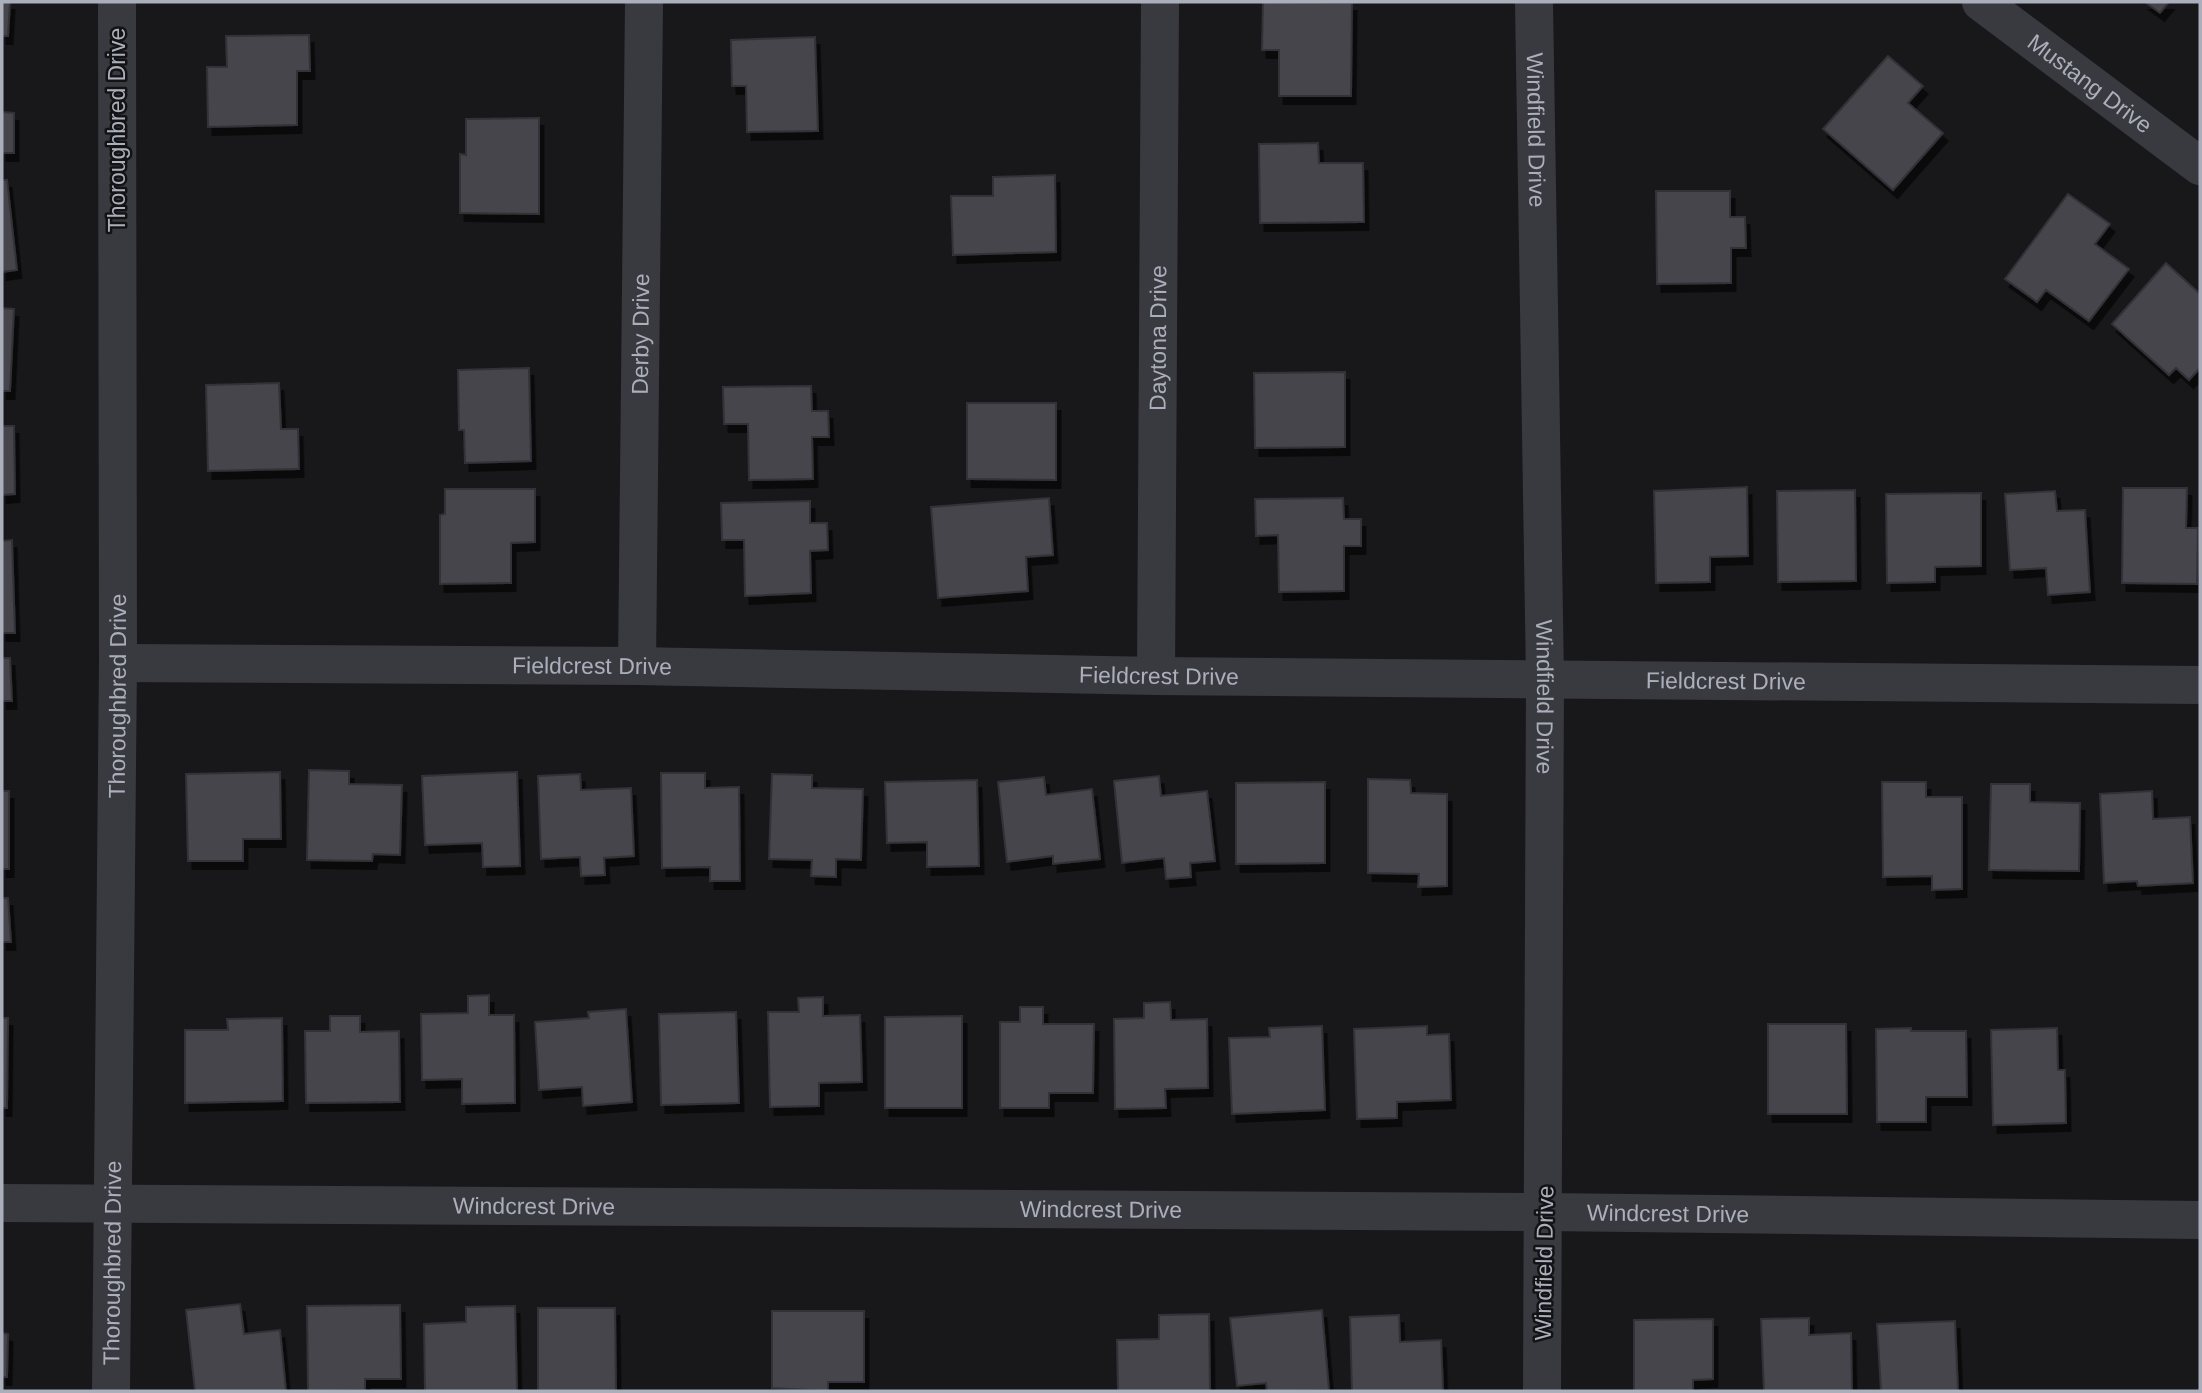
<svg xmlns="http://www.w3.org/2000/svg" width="2202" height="1393" viewBox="0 0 2202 1393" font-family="Helvetica,sans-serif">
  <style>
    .building { fill: #45454b; stroke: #323237; stroke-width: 2; filter: url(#shadow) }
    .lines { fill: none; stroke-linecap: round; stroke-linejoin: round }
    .minor { stroke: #393a40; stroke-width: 38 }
    .labels { text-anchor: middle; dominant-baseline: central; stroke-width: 5; stroke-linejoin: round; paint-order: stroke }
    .street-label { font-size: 23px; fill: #abafbb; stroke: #131316 }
  </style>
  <defs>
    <filter id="shadow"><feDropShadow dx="4.5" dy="8" stdDeviation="0" flood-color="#0009"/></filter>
  </defs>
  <rect width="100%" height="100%" fill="#18181b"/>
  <path class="building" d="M2,2h8l-2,34h-6z
    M1263,2l89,1 -1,93h-72v-46h-17z
    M2145,2h24l-9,11z
    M309,35l1,36h-13v54l-89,2 -1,-60h20l-1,-31z
    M815,37l3,94 -71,1 -1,-46h-14l-1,-46z
    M1888,56l35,30 -15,17 35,30 -50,57 -70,-61z
    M2,112l12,1v40h-12z
    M539,118v96l-79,-1v-59l6,1v-36z
    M1318,143l1,20h44l1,59 -104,1 -1,-79z
    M1055,175l1,77 -103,3 -2,-59h42v-19z
    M2,180h5l10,90 -15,2z
    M1656,191h74v26h15l1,31h-15v35l-74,1z
    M2068,194l42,30 -15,20 34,25 -40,52 -43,-31 -9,12 -32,-23z
    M2166,263l34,31v74l-11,12 -13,-12 -7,7 -57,-51z
    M2,308l12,1 -4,82h-8z
    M529,368l2,93 -66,2 -1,-33h-5l-1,-60z
    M1345,372v75l-90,1 -1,-75z
    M279,383l2,46h17l1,40 -91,2 -2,-86z
    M811,386l1,25h16l1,26h-17l1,42 -64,1 -1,-56h-24l-1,-37z
    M967,403h89v77l-89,-1z
    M2,426h12l1,68 -13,1z
    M1747,487l1,69 -38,1v25l-54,1 -2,-92z
    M2123,488h64l-1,40h12l-1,56 -75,-1z
    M445,489h90v53l-24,1v40l-71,1v-69l5,-1z
    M1855,490l1,91 -78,1 -1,-91z
    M2055,491l2,20 28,-1 5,82 -42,3 -2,-27 -36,2 -5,-76z
    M1981,493v73l-46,1v15l-48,1 -1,-89z
    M1049,498l4,57 -27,2 2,34 -90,7 -7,-91z
    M1343,498l1,21h17v27h-17v45l-65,1 -1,-57 -22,1 -1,-37z
    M810,501v22h17l1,27 -18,1 1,42 -66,3 -1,-56h-22l-1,-37z
    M12,540l3,93h-13v-92z
    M2,658h8l2,43h-10z
    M309,770l40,1v13l53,1 -2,70 -27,-1 -1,7 -65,-1z
    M280,772l1,67h-38v22h-55l-2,-87z
    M517,772l3,94 -37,1 -1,-24 -57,2 -3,-69z
    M661,773h44v15l34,-1 1,94h-30v-14l-48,1z
    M580,774l1,16 50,-2 3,68 -30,2 1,17 -24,1 -1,-19 -39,2 -3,-83z
    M772,774l40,1v13l51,1 -2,71 -25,-1v18l-25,-1 1,-16 -43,-1z
    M1159,776l2,20 46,-5 8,70 -25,2 1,14 -25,2 -2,-21 -42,5 -8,-82z
    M1044,777l2,18 46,-6 8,70 -47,5v-8l-46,6 -9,-80z
    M1368,779l42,1 1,13 36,1v92l-29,1 1,-13 -51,-1z
    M977,780l2,86 -52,1v-25l-40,1 -2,-61z
    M1325,782v81l-89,1v-81z
    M1882,782h44v15h36v92l-30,1v-14l-49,1z
    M1991,784h39v18l50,1 -1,68 -90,-1z
    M2,791h7v78h-7z
    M2152,791l1,28 37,-2 3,66 -55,3 -1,-5 -33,2 -4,-89z
    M2,898h6l3,44h-9z
    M489,995v20h25l1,88 -53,1v-25l-40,1 -1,-66 47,-1v-17z
    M823,997v19l37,-1 2,67 -43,1v23l-49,1 -2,-95h31l-1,-14z
    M1170,1002l1,18 36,-1 1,69 -43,1 1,19 -51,1 -1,-90 30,-1v-15z
    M1020,1007h23v17h51l-1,69h-44v15h-49v-86h20z
    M626,1009l6,93 -49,4 -1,-19 -43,3 -4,-68 54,-4 -1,-6z
    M736,1012l3,91 -78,2 -2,-91z
    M330,1016h30v16l39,-1 1,71 -94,1 -1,-72h25z
    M962,1016v92h-77v-91z
    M2,1018h6l-1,90h-5z
    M282,1018l1,83 -98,2v-73h43l-1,-11z
    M1768,1024h78l1,90h-79z
    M1322,1026l3,84 -93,4 -3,-76 41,-1 -1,-9z
    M1427,1026v9l22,-1 2,66 -54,2v16l-40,1 -3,-90z
    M1911,1028v3h55l1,66h-41v25h-49l-1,-93z
    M2057,1028l1,42h7l1,53 -73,2 -2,-95z
    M240,1304l4,30 36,-4 6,61h-91l-9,-81z
    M400,1305l1,74h-36v11l-57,1 -1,-85z
    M515,1306l2,85h-92l-1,-67 42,-2v-15z
    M538,1308h77l1,83h-78z
    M1322,1310l7,80 -62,1 -1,-8 -29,3 -7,-68z
    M772,1311h92v71h-36v9l-56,-3z
    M1209,1314l1,77h-92l-1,-51 42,-1v-24z
    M1399,1315l1,27 41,-2 2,51h-91l-2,-74z
    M1809,1318v17l42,-2 1,58h-88l-3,-72z
    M1713,1319v60l-20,1v11h-59v-71z
    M1955,1321l3,70h-77l-4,-67z
    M2,1333l6,1 -1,43h-5z"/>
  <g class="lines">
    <g class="minor">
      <path id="s1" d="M1534,2l11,676 -3,713"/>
      <path id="s2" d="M1981,2l219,164"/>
      <path id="s3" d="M118,663l519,3 519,10 1044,9"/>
      <path id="s4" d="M637,666l7,-664"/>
      <path id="s5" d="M1156,676l4,-674"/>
      <path id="s6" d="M2,1203l1543,9 655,8"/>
      <path id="s7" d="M111,1391l7,-728 -1,-661"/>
    </g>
  </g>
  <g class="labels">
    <g class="street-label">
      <text stroke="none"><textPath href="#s2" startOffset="136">Mustang Drive</textPath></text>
      <text transform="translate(117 130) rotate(-90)">Thoroughbred Drive</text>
      <text stroke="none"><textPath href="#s1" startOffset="128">Windfield Drive</textPath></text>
      <text stroke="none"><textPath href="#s4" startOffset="332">Derby Drive</textPath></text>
      <text stroke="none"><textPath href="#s5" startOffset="338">Daytona Drive</textPath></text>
      <text stroke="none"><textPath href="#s3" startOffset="474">Fieldcrest Drive</textPath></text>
      <text stroke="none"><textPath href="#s3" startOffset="1041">Fieldcrest Drive</textPath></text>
      <text stroke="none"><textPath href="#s3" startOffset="1608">Fieldcrest Drive</textPath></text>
      <text stroke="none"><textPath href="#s1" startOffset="695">Windfield Drive</textPath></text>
      <text stroke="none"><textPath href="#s7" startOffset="695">Thoroughbred Drive</textPath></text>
      <text stroke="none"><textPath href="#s6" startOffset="532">Windcrest Drive</textPath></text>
      <text stroke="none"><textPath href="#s6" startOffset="1099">Windcrest Drive</textPath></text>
      <text stroke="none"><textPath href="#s6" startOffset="1666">Windcrest Drive</textPath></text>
      <text stroke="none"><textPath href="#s7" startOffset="128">Thoroughbred Drive</textPath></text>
      <text transform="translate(1544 1263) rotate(-89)">Windfield Drive</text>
    </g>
  </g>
  <rect width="2202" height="1393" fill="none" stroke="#abafbb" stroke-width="7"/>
</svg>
